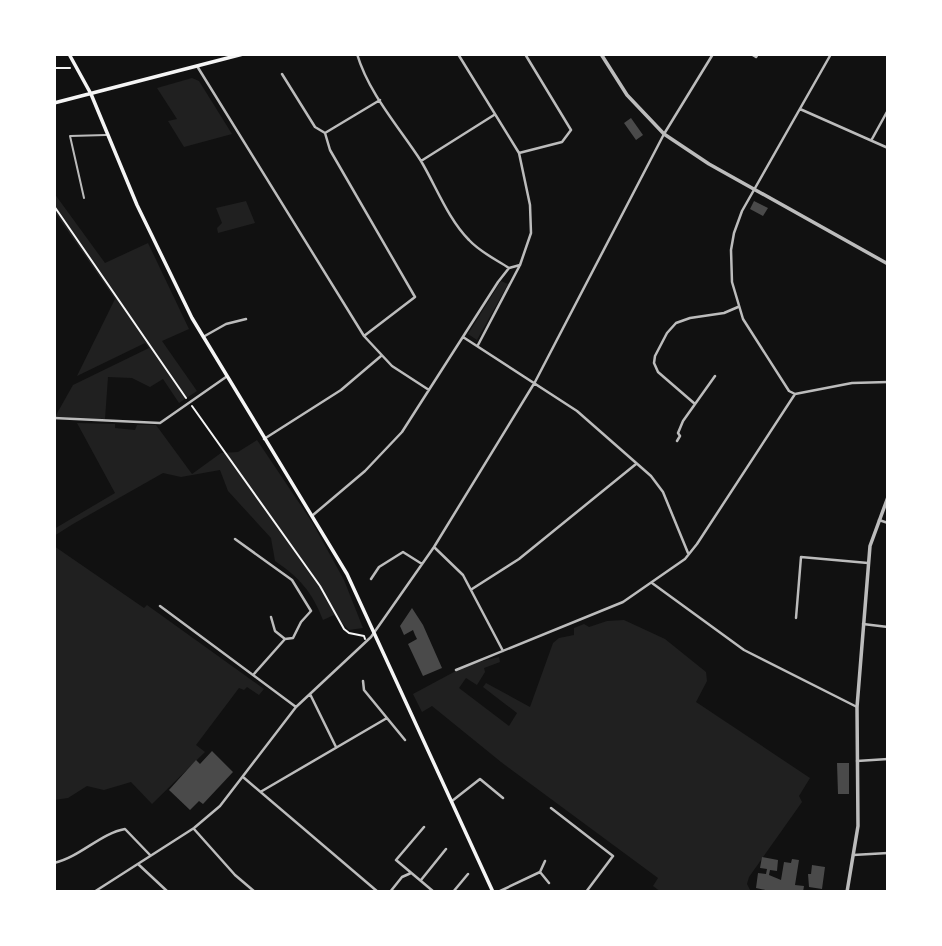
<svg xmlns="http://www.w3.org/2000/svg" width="942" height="946" viewBox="0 0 942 946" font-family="'Source Sans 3',sans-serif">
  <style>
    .green { fill: #202020 }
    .building { fill: #4a4a4a }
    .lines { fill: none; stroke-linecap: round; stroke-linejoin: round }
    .path { stroke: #f5f5f5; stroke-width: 2 }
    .service { stroke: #bcbcbc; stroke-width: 2 }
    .minor { stroke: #bcbcbc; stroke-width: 2.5 }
    .tertiary { stroke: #bcbcbc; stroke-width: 3.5 }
    .secondary { stroke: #f5f5f5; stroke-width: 3.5 }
  </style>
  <rect width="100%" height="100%" fill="#111"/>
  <path class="green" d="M192,78l7,3 33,53 -48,13 -16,-26 9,-2 -20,-31z
    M54,193l51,70 43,-20 41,86 -27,12 35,50 -18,12 -16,-24 -13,8 -18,-9 -24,-1 -3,42 -50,-2 18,-32 76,-37 -4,-5 -68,33 38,-77 -61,-88z
    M246,201l9,22 -37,10 -1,-5 5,-5 -6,-15z
    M501,281l7,3 -31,56 -9,-6z
    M77,423l38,1v4l20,2 2,-5h19l36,49 29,-21 17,-1 19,-12 55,82 32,58 19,48 -14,2 -15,-15 -11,5c-11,-28 -23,-42 -48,-59l-4,-23 -43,-47 -8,-21 -39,7 -18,-4 -90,51 -19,12v-7l61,-36z
    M54,546l90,62 3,-3 117,84 -5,6 -12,-8 -3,3 -5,-2 -43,57 9,7 -53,52 -21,-22 -27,8 -17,-4 -19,12 -14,2z
    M624,620l41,19 41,33 1,9 -11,21 114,76 -11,18 3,6 -53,75 -2,7 4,8h-90l-8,-6 5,-8 -157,-116 -69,-56 -10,6 -9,-18 54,-29 32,-8 1,5 -16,6 1,4 -8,13 -11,-7 -7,10 50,38 8,-13 -34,-26 3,-4 44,24 23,-64 6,-5 15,-3v-7l10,-4 5,3 18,-6z"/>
  <path class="building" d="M631,118l12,17 -7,5 -12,-17z
    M754,201l14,7 -5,8 -13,-7z
    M412,608l11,17 19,43 -19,8 -15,-32 9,-5 -2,-4 -2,-5 -9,5 -4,-9z
    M212,751l21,21 -30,32 -4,-3 -9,9 -21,-20 27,-30 4,4z
    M837,763h12v31h-11z
    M762,857l16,3 -1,11 -7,-1 -1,5 12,5 3,-18 7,1 1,-4 7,1 -4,25 9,1 -1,6h-28l-19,-4 2,-15 8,1 1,-5 -7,-1z
    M812,865l13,2 -3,22 -13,-2 -1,-13h3z"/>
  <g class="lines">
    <path class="path" d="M54,68h16
      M54,206l132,192
      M192,406l128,180 24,43 5,4 15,3 1,3"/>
    <path class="service" d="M84,198l-14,-62 36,-1"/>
    <path class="minor" d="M357,54c12,40 42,73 64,107 15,25 27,58 48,79 11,12 26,19 40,28
      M751,54l5,3 2,-3
      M831,54l-89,157 -8,22 -3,17 1,32 11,37 46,72 6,3 57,-11 36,-1
      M197,66l167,270 28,30 37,24
      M282,74l33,53 10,6 55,-33
      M800,109l88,39
      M325,133l5,17 85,147 -51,39
      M872,139l16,-29
      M519,153l43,-11 9,-12 -46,-76
      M421,161l73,-46
      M203,337l23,-13 20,-5
      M463,337l114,74 74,65 12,16 25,61
      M478,345l42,-80
      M695,404l-37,-32 -4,-9 1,-7 12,-23 9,-10 14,-5 34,-5 14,-6
      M54,418l106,5 66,-46
      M264,439l77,-49 40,-34
      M677,441l3,-5 -2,-3 5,-12 32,-45
      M313,515l52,-44 37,-39 96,-150 11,-14 11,-3 11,-32 -1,-28 -11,-52 -61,-99
      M879,520l9,3
      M235,539l57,41 19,31 -10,11 -8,16 -8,1
      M434,547l29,28 40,76
      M371,579l8,-12 24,-15 19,12
      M652,583l92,67 113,57
      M472,589l47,-30 117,-95
      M160,606l136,101
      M796,618l5,-61 67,6
      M863,624l25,3
      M456,670l167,-68 62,-43 12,-15 98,-150
      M254,674l31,-35 -10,-8 -4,-14
      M363,681l1,9 41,50
      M310,694l26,53
      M857,761l31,-2
      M243,777l135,115
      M262,791l125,-73
      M452,801l28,-22 23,19
      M551,808l62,48 -27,36
      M424,827l-28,33 38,32
      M194,829l41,46 20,17
      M853,855l35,-2
      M54,863c26,-6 47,-30 71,-34l25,26
      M138,864l30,28
      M540,872l5,-11
      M421,880l25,-31
      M94,892l100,-64 26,-22 76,-99 75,-70 63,-90 101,-165 129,-248 49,-80
      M390,892l12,-15 9,-4
      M453,892l15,-18
      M498,892l42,-20 9,11"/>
    <path class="tertiary" d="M601,54l26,41 37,39 45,30 179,100
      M847,892l11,-66 -1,-119 13,-161 18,-49"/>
    <path class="secondary" d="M69,54l22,40 46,111 55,113 155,256 146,318
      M54,103l189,-49"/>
  </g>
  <rect width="942" height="946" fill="none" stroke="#ffffff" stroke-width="112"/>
</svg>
